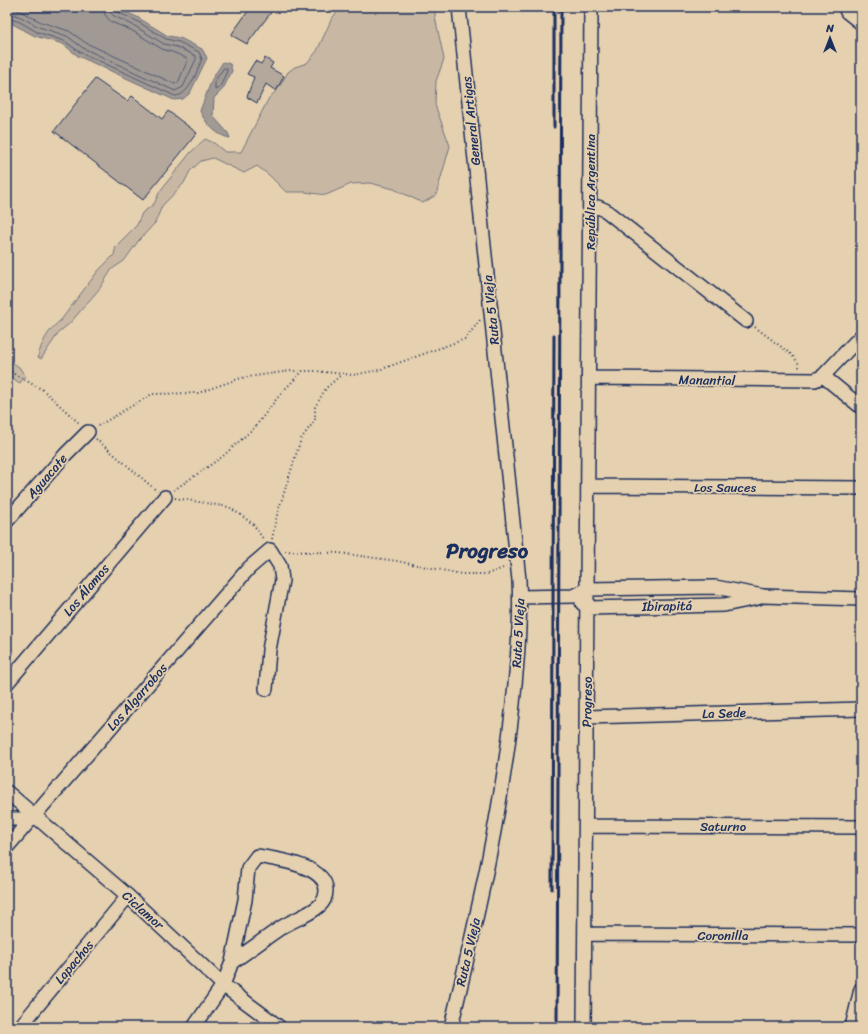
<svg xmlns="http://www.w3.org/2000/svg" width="868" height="1034" viewBox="0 0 868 1034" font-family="Sriracha,sans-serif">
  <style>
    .green { fill: #c8b8a3; stroke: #727480 }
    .water { fill: #a09994; stroke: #6b6f7e }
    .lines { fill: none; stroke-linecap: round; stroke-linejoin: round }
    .shore { stroke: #505974; stroke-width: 1 }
    .building { fill: #b3a89b; stroke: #1b2f5e }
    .minor-casing { stroke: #1b2f5e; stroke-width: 16 }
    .path { stroke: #1b2f5e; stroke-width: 2; stroke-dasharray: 1 3; stroke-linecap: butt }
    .minor { stroke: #e5d0af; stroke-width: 13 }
    .rail { stroke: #1b2f5e; stroke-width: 3 }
    .labels { text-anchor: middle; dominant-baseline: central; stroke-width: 3.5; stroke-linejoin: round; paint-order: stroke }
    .street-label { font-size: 13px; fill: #1b2f5e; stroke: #e5d0af }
    .town-label { font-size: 21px; font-weight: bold; fill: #1b2f5e; stroke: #e5d0af }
  </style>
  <rect width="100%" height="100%" fill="#e5d0af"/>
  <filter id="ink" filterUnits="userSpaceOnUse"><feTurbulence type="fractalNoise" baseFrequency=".025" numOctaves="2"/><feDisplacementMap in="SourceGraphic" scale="8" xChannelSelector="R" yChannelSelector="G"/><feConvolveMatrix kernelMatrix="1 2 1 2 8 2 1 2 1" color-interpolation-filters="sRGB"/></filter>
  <g filter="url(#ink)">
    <path class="green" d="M342,7h93v10l9,42 -8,22 -1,24 15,41 -14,49 -13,8 -29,-14 -24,-6 -19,1 -25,11 -21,-3h-19l-17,-17 -12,-9 -13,7 -31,-15 -12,3 -11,10 -6,12 -22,23 -7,17 -16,17 -15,21 -12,8 -12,19 -30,35 -11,9 -18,27 -3,-2c3,-14 11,-28 23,-37l37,-49 16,-16 2,-9 21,-21 5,-12 12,-9 6,-13 31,-39 14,-13 9,4 11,9h16l28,-54 9,-9 10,-17 7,-5 12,-4 10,-12 15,-33z
      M7,359l12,8 6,9 -5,7 -13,-8z"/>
    <path class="water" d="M7,7h108l22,10 31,19 12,2 22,11 5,9 -17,35 -7,6 -9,1 -96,-44 -15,-12 -28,-8 -28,-15z
      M223,62l7,2 2,7 -9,18 -9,9 -1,18 15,17 2,5c-13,-2 -25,-15 -30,-27l12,-32z"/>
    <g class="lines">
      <path class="shore" d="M12,7l29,15 28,9 17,12 89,41 3,-1 10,-24 -13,-6 -13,-4 -31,-19 -20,-8 -6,-7 -1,-8
        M7,12l14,5 18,10 28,9 16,12 92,43 8,-4 13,-28v-3l-19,-9 -13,-3 -31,-19 -19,-9 -4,-4v-5
        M7,18l13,4 17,10 27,9 16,11 95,44c14,0 22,-25 27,-37l-3,-7 -20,-10 -13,-3 -31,-19 -18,-8 -2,-5
        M224,68h3v3l-7,16 -5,3v-9z"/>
    </g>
    <path class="building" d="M251,7h24l-28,37 -16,-9z
      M265,58l8,5 -3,5 14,8 -8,15 -10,-7 -9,19 -10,-6 7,-20 -7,-3 8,-13 6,3z
      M95,79l32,22 5,-5 30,23 6,-8 29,22 -54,67 -89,-69z"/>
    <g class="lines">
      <defs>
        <path id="minor" d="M845,7l2,5 14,11
          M590,209l8,-2 7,3 141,111
          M823,376l38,31
          M590,378l225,2 8,-4 38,-40
          M589,486l272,2
          M7,521l58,-66 23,-23
          M520,597l53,-1 15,-7 127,-2 48,9 98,3
          M582,603l6,5 136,-3 34,-7
          M7,683l158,-186
          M587,717l274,-8
          M7,792l121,104 95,89 56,42
          M7,819h14l14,-3
          M586,826l275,1
          M7,847l242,-279 21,-18 10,16 2,14 -13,70 -3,39
          M585,934l276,1
          M20,1027l108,-131
          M194,1027l29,-42 9,-23 13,-62 3,-32 9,-12c18,3 69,9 69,34 0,6 -2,12 -7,16 -10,9 -26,14 -37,21 -17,11 -33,24 -50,35
          M451,1027c26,-110 52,-220 63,-333 4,-38 7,-76 5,-114l-60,-573
          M584,1027l7,-1020
          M852,1027l9,-38"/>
      </defs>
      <use href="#minor" class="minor-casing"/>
      <path class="path" d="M755,327l37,28 7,9v4
        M7,370l36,20 37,34
        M98,426l54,-32 46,-1 43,-15 49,-7h26l37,4 26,-5 86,-31 15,-19
        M96,439l61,52
        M174,490l48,-33 33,-30 27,-35 20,-20
        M175,498l54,9 24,17 11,16
        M272,539l5,-24 24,-76 14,-19v-13l11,-19 16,-14
        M285,551l54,2 58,8 64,13h26l19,-7"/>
      <use href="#minor" class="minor"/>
      <path class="rail" d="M554,7v120
        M552,889l2,-554
        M557,1027l4,-1020"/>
    </g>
  </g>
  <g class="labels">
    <g class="street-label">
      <text transform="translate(471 121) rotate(-96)">General Artigas</text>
      <text transform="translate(590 192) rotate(-90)">República Argentina</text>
      <text transform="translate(491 310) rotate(-96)">Ruta 5 Vieja</text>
      <text transform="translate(707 380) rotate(1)">Manantial</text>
      <text transform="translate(47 476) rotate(-49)">Aguacate</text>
      <text x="725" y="487">Los Sauces</text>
      <text transform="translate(86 590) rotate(-50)">Los Álamos</text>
      <text transform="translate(667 606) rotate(-1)">Ibirapitá</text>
      <text transform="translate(518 633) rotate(-87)">Ruta 5 Vieja</text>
      <text transform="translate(137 697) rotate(-49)">Los Algarrobos</text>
      <text transform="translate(587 702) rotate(-89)">Progreso</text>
      <text transform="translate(724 713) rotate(-2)">La Sede</text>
      <text x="723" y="826">Saturno</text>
      <text transform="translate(143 910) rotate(42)">Ciclamor</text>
      <text x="723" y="935">Coronilla</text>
      <text transform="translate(468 952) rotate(-77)">Ruta 5 Vieja</text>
      <text transform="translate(74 962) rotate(-50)">Lapachos</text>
    </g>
    <g class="town-label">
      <text x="487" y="551">Progreso</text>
    </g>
  </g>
  <rect width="868" height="1034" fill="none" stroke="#e5d0af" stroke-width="24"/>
  <rect x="12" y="12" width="844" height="1010" fill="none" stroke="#1b2f5e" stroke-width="1.5" filter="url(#ink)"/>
  <g transform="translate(830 38)" stroke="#e5d0af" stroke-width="3" paint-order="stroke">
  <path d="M0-3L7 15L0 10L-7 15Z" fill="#1b2f5e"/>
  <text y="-6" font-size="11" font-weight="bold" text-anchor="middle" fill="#1b2f5e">N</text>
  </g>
</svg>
